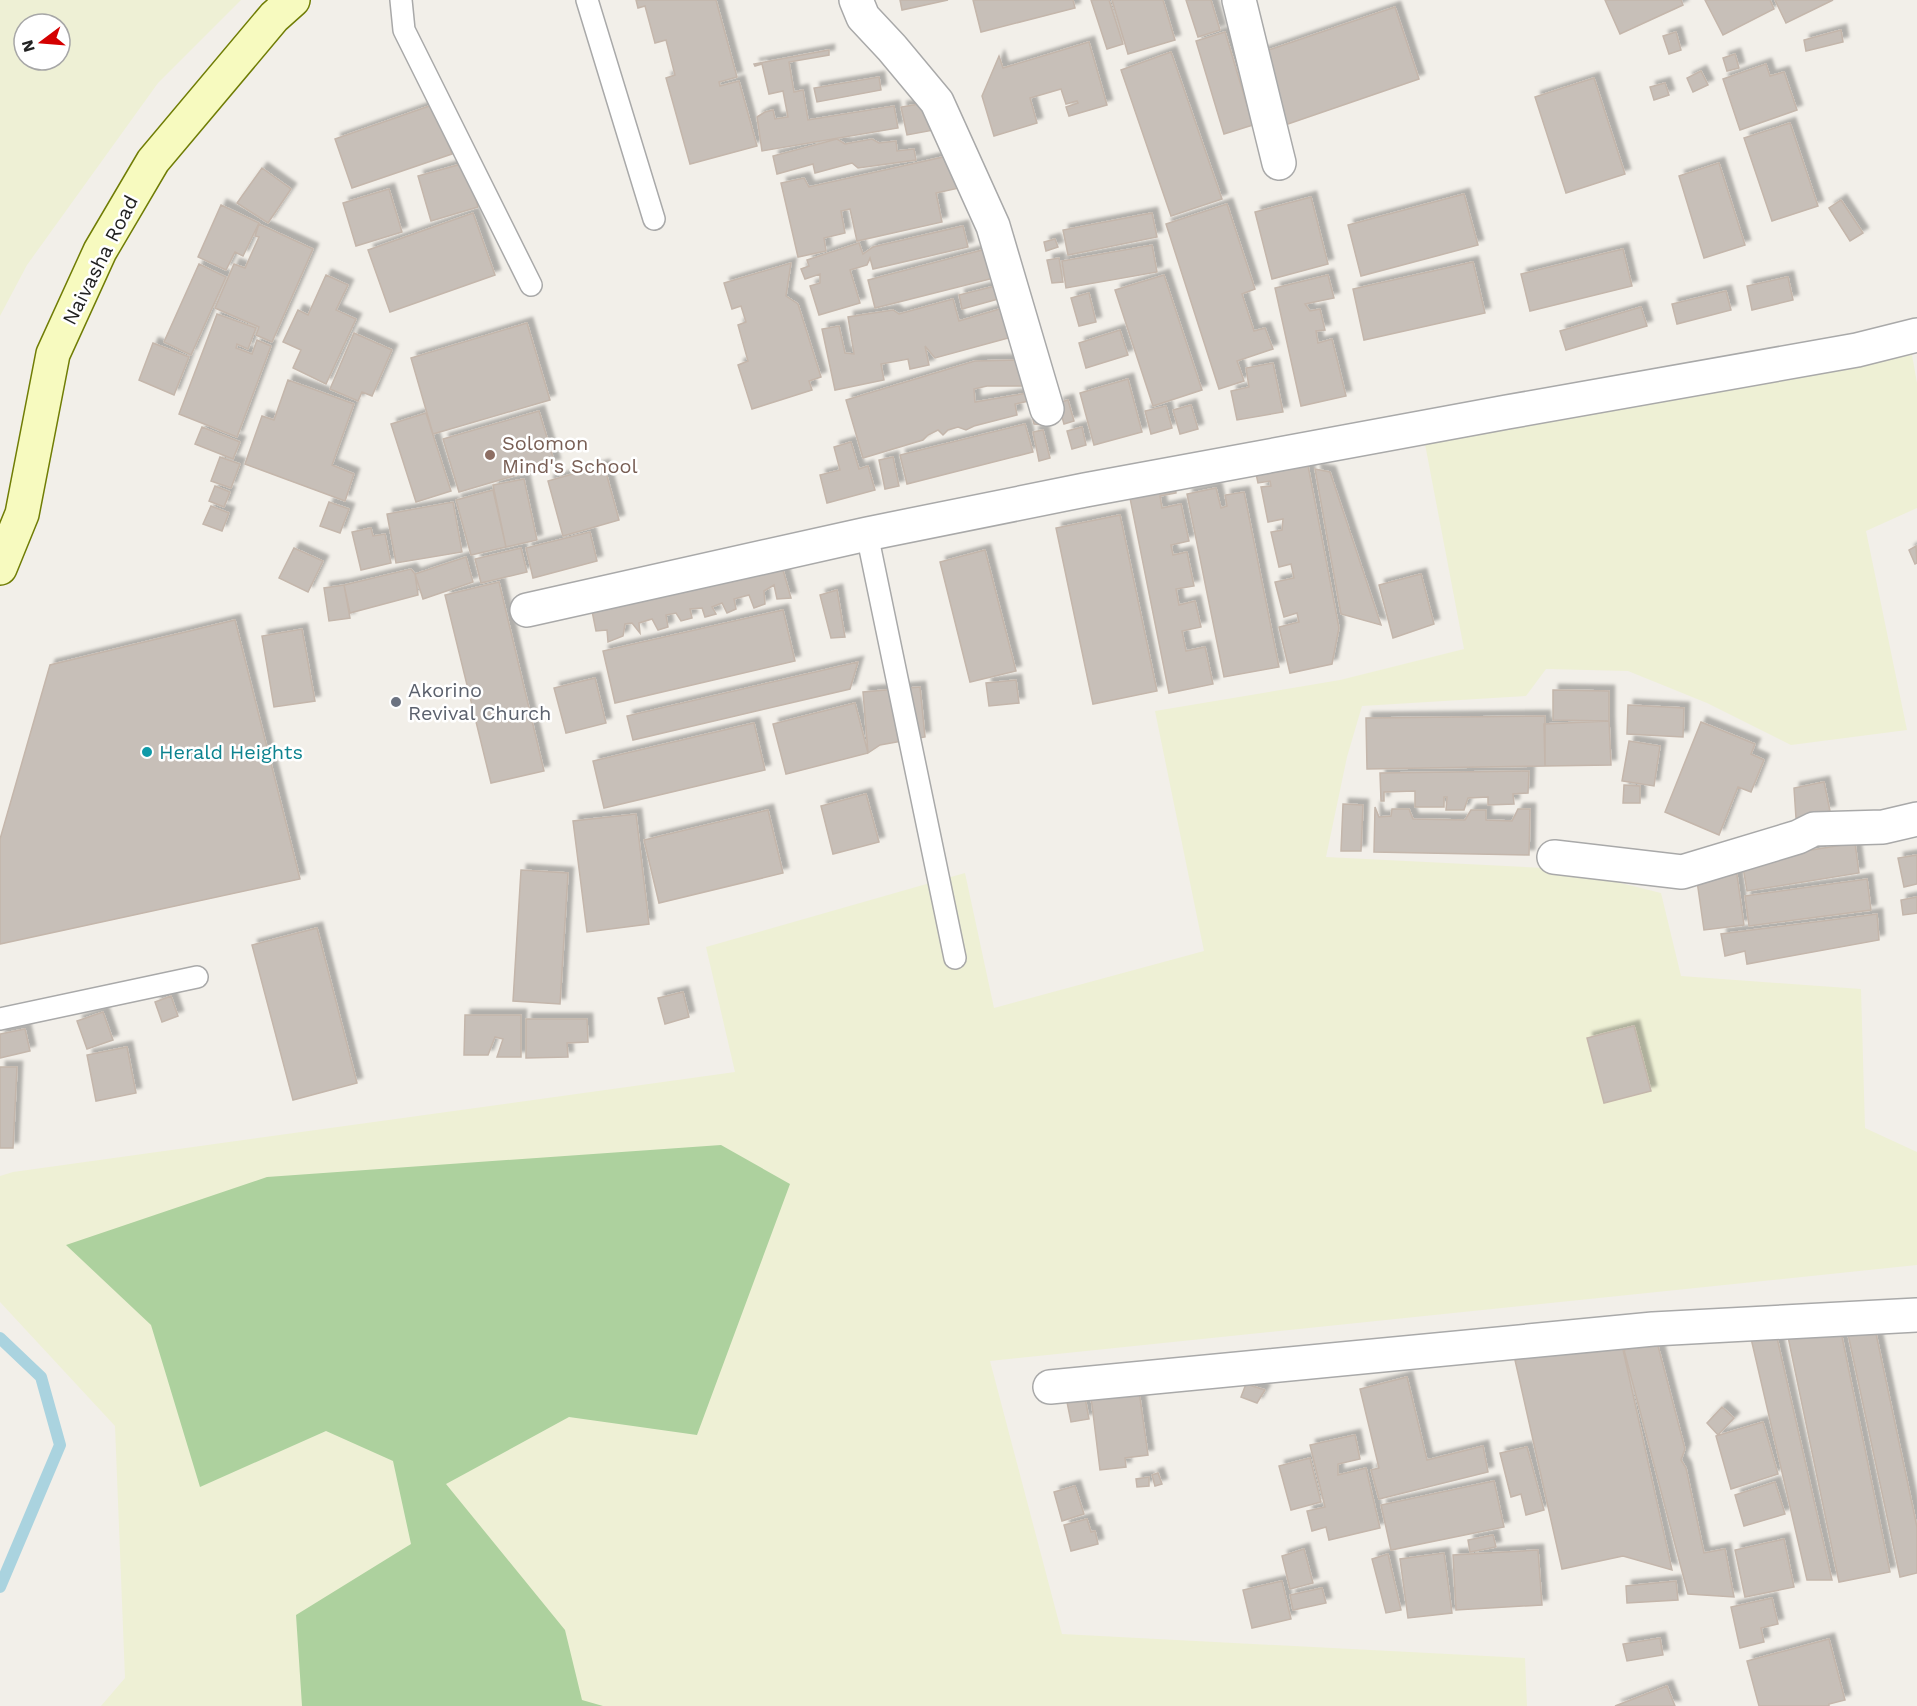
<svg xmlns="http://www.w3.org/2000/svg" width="1917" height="1706" viewBox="0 0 1917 1706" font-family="'Work Sans',sans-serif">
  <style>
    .farmland { fill: #eef0d5; fill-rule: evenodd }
    .forest { fill: #add19e }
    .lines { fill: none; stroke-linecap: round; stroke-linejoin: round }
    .stream { stroke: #aad3df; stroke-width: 12 }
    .building { fill: #c7bfb8; stroke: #c4b6ab; stroke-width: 1.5; filter: url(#shadow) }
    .lane-casing { stroke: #a9a9a9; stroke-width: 24 }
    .street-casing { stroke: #a9a9a9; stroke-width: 36 }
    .secondary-casing { stroke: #707d05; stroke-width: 36 }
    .lane { stroke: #fff; stroke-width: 21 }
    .street { stroke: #fff; stroke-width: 33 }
    .secondary { stroke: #f7fabf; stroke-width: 33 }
    .education-dot { fill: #8d6e63; stroke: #fff; stroke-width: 2 }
    .worship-dot { fill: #6b7280; stroke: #fff; stroke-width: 2 }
    .culture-dot { fill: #0f9aa8; stroke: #fff; stroke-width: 2 }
    .labels { text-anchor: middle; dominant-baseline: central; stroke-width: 5; stroke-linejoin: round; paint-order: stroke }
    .street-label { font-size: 20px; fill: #222; stroke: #fff }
    .education-label { font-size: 20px; fill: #785e54; stroke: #fff; text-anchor: start }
    .worship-label { font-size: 20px; fill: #5b616d; stroke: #fff; text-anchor: start }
    .culture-label { font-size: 20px; fill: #0d838f; stroke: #fff; text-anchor: start }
  </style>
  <defs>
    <filter id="shadow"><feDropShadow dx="5.5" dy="-5.5" stdDeviation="1.5" flood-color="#0004"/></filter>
  </defs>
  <rect width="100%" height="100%" fill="#f2efe9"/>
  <path class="farmland" d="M0,0h241l-83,83 -131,182 -27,51zM24,24h36v36h-36z
    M1912,355l5,28v125l-51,23 41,199 -116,15 -84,-42 -79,-32 -82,-2 -20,27 -164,10 -15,51 -21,100 238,12 97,24 20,83 180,13 4,139 52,24v113l-927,96 72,273 463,24 2,48h-1426l24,-28 -10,-252 -115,-124v-126l13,-4 722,-100 -29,-125 259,-74 29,135 210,-57 -49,-240 185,-31 124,-31 -39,-205z"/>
  <path class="forest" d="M721,1145l69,39 -93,251 -128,-18 -123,67 119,146 17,70 21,6h-301l-6,-91 115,-71 -18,-83 -67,-30 -126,56 -49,-162 -85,-80 201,-68z"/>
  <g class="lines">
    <path class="stream" d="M0,1338l41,39 19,68 -60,142"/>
  </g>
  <path class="building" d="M636,0h80l21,77 -18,5 1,4 19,-5 18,65 -67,18 -24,-86 9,-3 -9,-35 -11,3 -10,-37 -7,2z
    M900,0h48l-46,10z
    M973,0h100l2,8 -94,24z
    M1091,0h18l14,44 -16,5z
    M1112,0h51l12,40 -47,14z
    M1186,0h25l9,30 -22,7z
    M1605,0h76l2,5 -63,29z
    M1705,0h65l4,9 -51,26z
    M1775,0h58l-47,23z
    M1395,7l24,72 -134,46 -25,-72z
    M1841,30l2,12 -37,9 -2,-11z
    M1225,32l28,93 -29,9 -28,-93z
    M1676,32l5,18 -12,4 -6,-18z
    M1089,42l18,63 -38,11 -3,-9 12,-4 -1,-2 -11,3 -5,-15 -31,9 7,25 -43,13 -12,-40 17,-40 4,12z
    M829,50v5l-40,7 5,30 9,-2 5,30 86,-14 4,22 -136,23 -5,-34 8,-5 8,-2 2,9 13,-2 -5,-26 -14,3 -7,-30 -7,2 -1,-2z
    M1171,52l51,147 -51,17 -50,-146z
    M1735,54l4,14 -12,3 -4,-13z
    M1766,64l4,12 14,-4 13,38 -57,20 -17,-51z
    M1701,71l7,14 -15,7 -6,-14z
    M879,77l2,13 -64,12 -3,-14z
    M1594,78l31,96 -59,19 -31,-96z
    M1665,83l4,12 -15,5 -4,-13z
    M925,103l14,26 -32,6 -6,-28z
    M435,104l17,50 -100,34 -17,-49z
    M1790,123l28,83 -46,15 -28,-83z
    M837,139l8,5 27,-5 7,4 17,-2 1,10 17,-2 2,11 -58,8 -6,-5 -37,10 -2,-9 -36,10 -4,-18z
    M952,155l7,33 -23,5 6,29 -85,19 -7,-32 -9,2 4,22 -21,5 2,13 -28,6 -17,-74 23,-5 5,9z
    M465,163l13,44 -47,14 -13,-45z
    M1719,163l26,82 -41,13 -25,-82z
    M262,168l29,21 -23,34 -31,-20z
    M389,189l13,43 -46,14 -13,-43z
    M1464,194l14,51 -117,31 -13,-51z
    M1311,197l17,67 -56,15 -17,-67z
    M1841,200l22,33 -13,8 -21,-33z
    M1227,204l28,85 -13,5 12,37 11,-3 8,21 -36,12 7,20 -25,8 -53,-165z
    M221,205l38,18 -16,33 -8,-4 -9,18 -28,-13z
    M473,213l22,62 -105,37 -22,-62z
    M1152,213l5,24 -89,18 -5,-25z
    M259,224l54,25 -41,93 -16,-7 3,-8 -44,-19 19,-44 11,4 14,-31 -4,-1z
    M963,226l5,21 -95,22 -3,-11 -3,7 -17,5 10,33 -41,12 -9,-29 10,-3v-9l-15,5 -4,-10 8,-3 -2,-6 52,-17 4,11 10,-7z
    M1055,239l3,8 -12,4 -2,-9z
    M1152,245l5,27 -91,16 -4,-27z
    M986,249l8,29 -119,30 -7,-28z
    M1623,249l9,37 -102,25 -9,-37z
    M1059,258l4,24 -11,1 -5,-23z
    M1473,262l12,51 -121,27 -11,-51z
    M791,263l-5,33 12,8 23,73 -12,4 3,9 -60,19 -14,-44 10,-4 -10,-36 8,-3 -5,-16 -9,3 -8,-26z
    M199,264l27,13 -35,78 -27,-13z
    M326,275l22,10 -12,25 20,9 -30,65 -33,-16 8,-18 -18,-8 15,-32 10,5z
    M1164,275l38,115 -49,16 -38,-116z
    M1328,275l6,23 -29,6 5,7 10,-2 5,21 -9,1 2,12 14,-4 14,57 -45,10 -26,-118z
    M1788,277l5,23 -41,10 -5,-24z
    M999,285l3,13 -40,11 -3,-14z
    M1726,291l5,19 -54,14 -5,-20z
    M1089,293l7,29 -17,4 -8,-28z
    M953,299l6,22 44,-13 9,29 -77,21 -10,-12 4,19 -19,4 -2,-10 -27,5 3,16 -49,10 -13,-61 17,-3 6,27 9,1 -6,-37 45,-7 6,4z
    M1641,307l6,19 -81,24 -6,-19z
    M217,314l39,14 -8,21 -11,-5 -1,4 16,6 5,-14 14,6 -34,91 -58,-23z
    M527,323l23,77 -117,34 -22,-76z
    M1120,330l8,25 -42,13 -7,-25z
    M354,333l38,17 -20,46 -10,-4 -4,9 -28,-12z
    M153,343l36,14 -15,38 -35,-15z
    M1025,360l1,26h-39l-13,3 1,13 64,-11 6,34 -11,-1 -5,-23 -14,3 2,11 -43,11 -8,4 -8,-3 -10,3 -5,5 -5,-5 -10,5 -5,5 -60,18 -17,-58 129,-39z
    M1273,363l10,49 -46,8 -6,-29 18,-4 -3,-19z
    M1128,379l14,53 -48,13 -14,-52z
    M288,380l66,24 -22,61 22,9 -9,27 -100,-37 17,-48 12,4z
    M1068,400l6,21 -10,3 -6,-21z
    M1191,405l7,24 -18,5 -7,-24z
    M1166,406l6,22 -21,6 -6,-23z
    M539,411l16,53 -96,28 -16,-53z
    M426,413l25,78 -35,11 -25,-78z
    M1025,424l8,28 -126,32 -7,-29z
    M202,427l38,15 -7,17 -38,-15z
    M1082,427l4,18 -14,4 -5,-18z
    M1043,430l7,28 -11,3 -6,-29z
    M851,442l8,27 9,-3 7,24 -48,13 -7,-28 20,-5 -6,-23z
    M1305,450l34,178 -7,36 -42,9 -11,-46 20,-5 -2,-9 -13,4 -9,-35 19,-4 -3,-14 -12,3 -8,-35 11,-2 1,-11 -15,3 -7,-35 10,-1 -1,-5 -12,2 -5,-23z
    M220,457l20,7 -9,24 -20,-7z
    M893,457l6,29 -14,3 -6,-29z
    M604,465l15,55 -56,16 -15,-55z
    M1315,469l15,3 51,153 -40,-11z
    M524,479l13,61 -31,7 -13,-62z
    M1174,479l2,14 -16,3 2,12 19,-4 8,37 -18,4 2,10 14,-3 7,34 -18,3 3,16 16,-4 6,26 -19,4 4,20 19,-4 8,37 -44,9 -41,-205z
    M215,486l15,6 -6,15 -15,-6z
    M1216,488l5,20 6,-2 -2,-11 19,-3 35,175 -55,10 -37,-183z
    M493,490l13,57 -35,8 -15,-55z
    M329,502l20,7 -9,24 -20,-7z
    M453,502l9,50 -66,11 -9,-49z
    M211,506l18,7 -7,18 -19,-7z
    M1120,515l37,176 -64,13 -37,-176z
    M371,528l2,8 12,-2 6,29 -30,7 -9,-38z
    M590,532l7,29 -64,17 -7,-30z
    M1916,546l1,17 -2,1 -6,-14z
    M294,548l29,13 -15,31 -29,-14z
    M521,548l6,24 -46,11 -6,-24z
    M985,550l31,121 -46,11 -30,-120z
    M466,557l7,25 -50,17 -8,-25z
    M781,563l10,35 -14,1 -3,-14 -10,6 1,13 -11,4 -5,-13 -15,4 2,10 -9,4 -5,-10 -10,4 4,7 -11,3 -3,-9 -12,1 2,9 -11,3 -5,-8 -10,2 2,12 -10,3 -6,-11 -13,4 1,10 -8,-10 -7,1 -2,12 -15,6 -1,-12 -11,1 -5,-25z
    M411,569l4,5 3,21 -68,18 -6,-28z
    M1421,574l13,50 -41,14 -14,-53z
    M499,582l45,189 -53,12 -46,-188z
    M344,585l6,33 -21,3 -5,-33z
    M837,590l8,47 -14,1 -11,-43z
    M783,610l12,51 -180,42 -12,-52z
    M235,620l65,259 -300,65v-105l50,-174z
    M302,629l13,72 -41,6 -12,-71z
    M858,662l-8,27 -217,51 -6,-24z
    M595,678l11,45 -40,10 -12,-45z
    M1016,680l3,23 -30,3 -3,-23z
    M920,687l5,50 -45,8 -12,8 -5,-61z
    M1553,690l56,1v30l-56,-1z
    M855,703l13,50 -82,21 -13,-50z
    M1628,705l56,3 -1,29 -56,-3z
    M1545,716v50l-178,3 -1,-51z
    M1609,721l2,44 -66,1 -1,-42z
    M1701,722l54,22 -4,10 13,6 -13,32 -13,-5 -19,48 -54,-23z
    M754,723l11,47 -161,38 -11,-47z
    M1629,741l31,5 -6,40 -32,-5z
    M1529,771l-1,22 -15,1 1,10 -26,1v-8l-20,1 -4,12h-18l1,-13h-3v10h-29v-16l-31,1v9h-3l-1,-28z
    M1824,782l6,29 -34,7 -2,-30z
    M1624,785l16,1v17h-17z
    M866,794l13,48 -46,12 -12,-48z
    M1343,804l20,1 -2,46h-20z
    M1375,807l4,10 12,-1 1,-7h17l4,10 52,1 6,-10h15v10l26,1 6,-12h12l-1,46 -155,-3z
    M768,810l15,63 -124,30 -15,-63z
    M636,814l13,110 -62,8 -14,-111z
    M1855,843l4,30 -112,18 -5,-30z
    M1917,855v29l-13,3 -6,-29z
    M1736,868l8,57 -40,5 -8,-56z
    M521,870l47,3 -8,131 -47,-3z
    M1867,879l4,31 -122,16 -4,-30z
    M1917,897v16l-14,2 -2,-15z
    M1877,914l2,26 -132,24 -2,-13 -20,5 -4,-22z
    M317,928l40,155 -64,17 -41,-155z
    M683,992l6,25 -24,7 -7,-26z
    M171,996l7,20 -16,6 -7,-20z
    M103,1012l10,28 -26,9 -10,-28z
    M465,1015h56v42h-24l6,-18 -8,-2 -7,18h-24z
    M526,1019h61l1,23 -21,1 1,14 -42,1z
    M1634,1026l17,65 -47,12 -17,-65z
    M25,1029l5,22 -30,7v-24z
    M127,1047l9,46 -40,8 -9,-46z
    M0,1067h17l-4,81h-13z
    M1839,1322l51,250 -51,10 -52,-250z
    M1775,1329l57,251h-25l-57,-246z
    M1875,1329l42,198v46l-17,4 -52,-243z
    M1620,1336l52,234 -49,-14 -61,13 -47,-209z
    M1657,1342l28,107 -4,11 5,8 18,85 21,-4 9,48 -46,-3 -64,-244z
    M1407,1377l20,83 56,-14 5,26 -109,27 -8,-29 8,-2 -19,-79z
    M1246,1384l19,6 -8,13 -16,-6z
    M1139,1391l9,64 -23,3 1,9 -26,3 -9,-73z
    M1085,1398l4,21 -18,3 -4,-20z
    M1722,1407l12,11 -16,17 -11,-12z
    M1763,1422l15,52 -47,15 -15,-53z
    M1355,1435l5,24 -22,5v11l28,-7 14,60 -51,12 -3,-13 -14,4 -5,-20 18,-4 -15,-62z
    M1527,1447l17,63 -18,5 -5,-21 -10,3 -11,-44z
    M1310,1458l11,44 -30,8 -12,-44z
    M1158,1473l4,11 -7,2 -3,-11z
    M1149,1477v9l-12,1 -1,-8z
    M1494,1481l10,46 -113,23 -10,-45z
    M1775,1482l10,32 -41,12 -9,-31z
    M1075,1486l9,28 -22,7 -8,-29z
    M1087,1519l4,13 4,-1 3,13 -27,7 -7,-26z
    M1493,1535l3,12 -26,5 -2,-12z
    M1784,1539l10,48 -49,10 -10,-47z
    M1304,1549l9,34 -23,6 -8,-33z
    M1538,1550l4,55 -86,5 -3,-55z
    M1444,1553l8,60 -44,5 -8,-59z
    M1388,1554l13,56 -15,3 -14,-54z
    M1282,1581l9,38 -39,9 -9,-38z
    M1676,1581l2,19 -51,3 -1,-17z
    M1322,1588l4,15 -33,7 -3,-15z
    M1772,1598l6,26 -17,4 3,14 -24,6 -9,-41z
    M1660,1638l3,17 -36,6 -4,-17z
    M1829,1639l16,61 -16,4v2h-70l-12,-45z
    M1667,1686l8,20h-60z"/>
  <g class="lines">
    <defs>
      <path id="lane" d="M401,0l3,30 127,255
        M587,0l67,219
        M867,534l88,424
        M0,1019l197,-42"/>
      <path id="street" d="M856,0l7,17 29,31 45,54 56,124 54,183
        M1239,0l40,163
        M527,610l340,-76 218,-44 422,-78 350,-62 60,-15
        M1554,857l128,15 116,-35 16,-8 69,-2 34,-8
        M1050,1387l603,-58 264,-14"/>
      <path id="secondary" d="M0,568l22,-54 31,-160 47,-103 53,-90 121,-144 19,-17"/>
    </defs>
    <use href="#lane" class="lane-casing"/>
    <use href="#street" class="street-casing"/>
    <use href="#secondary" class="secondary-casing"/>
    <use href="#lane" class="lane"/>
    <use href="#street" class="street"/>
    <use href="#secondary" class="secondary"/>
  </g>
  <circle class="education-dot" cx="490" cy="455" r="6"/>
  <circle class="worship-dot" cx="396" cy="702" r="6"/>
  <circle class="culture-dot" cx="147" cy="752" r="6"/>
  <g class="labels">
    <g class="street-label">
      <text transform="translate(100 260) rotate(-63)">Naivasha Road</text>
    </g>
    <g class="education-label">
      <text x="502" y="443">Solomon<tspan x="502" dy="23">Mind's School</tspan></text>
    </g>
    <g class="worship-label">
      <text x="408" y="690">Akorino<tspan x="408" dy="23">Revival Church</tspan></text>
    </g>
    <g class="culture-label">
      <text x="159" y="752">Herald Heights</text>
    </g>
  </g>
  <g transform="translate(42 42) rotate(254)"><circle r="28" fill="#ffffff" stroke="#a7a7a7" stroke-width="1.5"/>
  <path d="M0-4.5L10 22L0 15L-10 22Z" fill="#d40000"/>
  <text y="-9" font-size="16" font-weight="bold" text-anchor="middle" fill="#222222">N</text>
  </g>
</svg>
